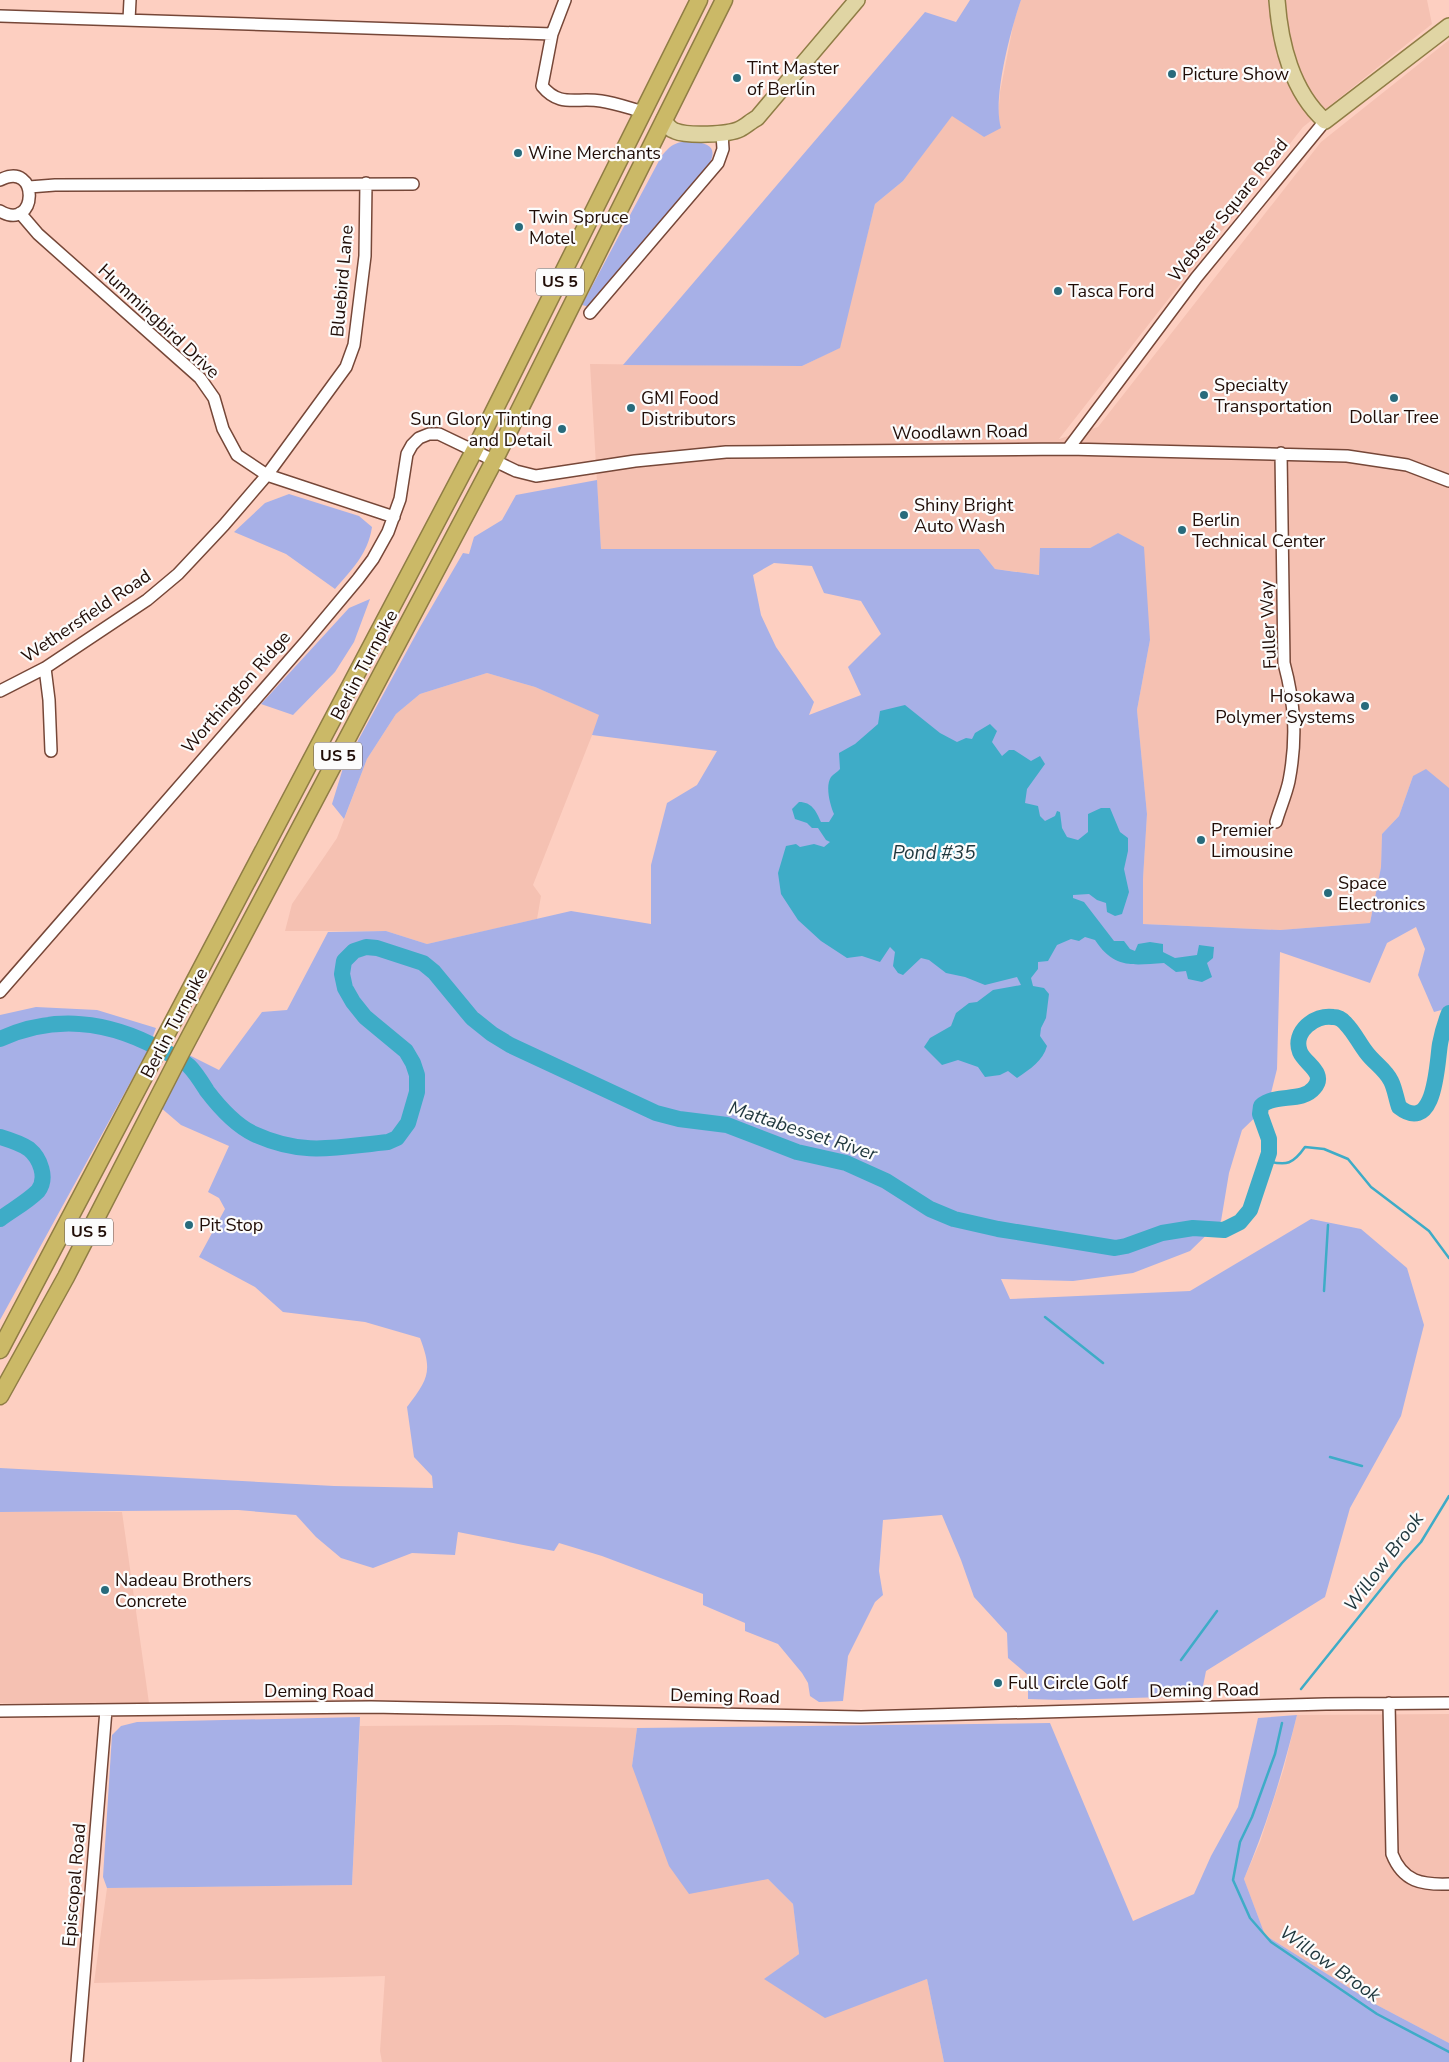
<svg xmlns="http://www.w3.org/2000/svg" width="1449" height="2062" viewBox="0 0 1449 2062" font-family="'Nunito Sans',sans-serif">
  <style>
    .built { fill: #f5c1b2 }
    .green { fill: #a7b0e7; fill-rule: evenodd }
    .water { fill: #3eacc7 }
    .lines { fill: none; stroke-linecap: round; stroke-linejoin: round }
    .stream { stroke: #3eacc7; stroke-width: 2.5 }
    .river { stroke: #3eacc7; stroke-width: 16 }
    .minor-casing { stroke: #764738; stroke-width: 14 }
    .major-casing { stroke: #8f7d45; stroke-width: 18 }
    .highway-casing { stroke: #8f7d45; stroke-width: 19 }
    .minor { stroke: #fff; stroke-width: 11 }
    .major { stroke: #e0d5a4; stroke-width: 15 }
    .highway { stroke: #cbb967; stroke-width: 16 }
    .poi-dot { fill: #286b7c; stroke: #fcfcfc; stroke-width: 2 }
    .labels { text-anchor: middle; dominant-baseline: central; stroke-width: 4.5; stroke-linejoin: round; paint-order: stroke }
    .shield { fill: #fcfcfc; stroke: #625550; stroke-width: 1 }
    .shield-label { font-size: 16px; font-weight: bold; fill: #200d07 }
    .poi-label { font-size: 18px; fill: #200d07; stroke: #fcfcfc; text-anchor: start }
    .street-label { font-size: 18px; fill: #200d07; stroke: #fcfcfc }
    .water-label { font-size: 19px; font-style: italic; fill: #1f373d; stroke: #fcfcfc }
  </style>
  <rect width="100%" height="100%" fill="#fdcfc1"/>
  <path class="built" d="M1021,0h406l5,24 -129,103 -244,312 39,-12 223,-285 128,-102v748l-36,-12 -14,40 -17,18 -1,33 -11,56 -90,7 -137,-6v-45l4,-65 -10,-104 13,-70 -32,-106 -28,14h-50v27l-45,-6 -16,-20h-378l-11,-185 212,2 37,-18 36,-144 28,-23 49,-66 32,22 14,-18 2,-27 14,-71z
    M487,673l48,14 65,28 -67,170 8,11 -4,23 -110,25 -41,-13h-101l7,-27 45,-66 30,-79 29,-45 24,-20z
    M0,1512h122l27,191h-149z
    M1449,1714v329l-74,-39 -110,-69 -21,-56 16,-37 24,-74 13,-53z
    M508,1725l129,3 -5,38 136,113 25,25 6,50 -34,25 60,38 102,-38 17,83h-562l-2,-11 5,-75 -291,7 13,-95 245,-3 8,-159z"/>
  <path class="green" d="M970,0h51c-10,29 -29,99 -20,128l-17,9 -32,-21 -49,65 -28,23 -35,144 -38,18 -179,-1 302,-353 31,10z
    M693,141c16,3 25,6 16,24l-119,142 -8,-2 79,-148c11,-14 15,-15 32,-16z
    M597,480l4,69h378l16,20 44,6 1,-27h50l28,-15 26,14 6,93 -13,70 10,104 -4,65v45l137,6 90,-7 11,-56 1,-33 17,-18 14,-40 13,-7 23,19v220l-15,4 -16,-37 7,-26 -9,-22 -29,16 -17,40 -90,-31 -3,117 -9,36 -26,25 -13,43 -8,48 -31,30 -57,22 -60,8 -72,-2 9,20 180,-8 121,-72 50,10 46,39 17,57 -23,91 -51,92 -25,89 -119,74 -5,25 -141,4 -32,-1v-24l-20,-17 -1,-25 -33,-36 -13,-37 -19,-45 -59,5 -4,51 4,24 -8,7 -27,54 -5,45 -24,1 -9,-6 -2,-13 -6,-10 -24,-29 -33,-13v-8l-42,-18v-11l-101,-38 -43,-13 -5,8 -96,-19 -3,23 -43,-2 -39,15 -32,-10 -25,-21 -20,-22 -58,-5 -238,2v-44l334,18 99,2 -1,-12 -18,-19 -7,-50c21,-28 26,-35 13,-69l-55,-16 -82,-10 -28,-25 -56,-30 26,-48 -6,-11 -11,-6 21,-46 -48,-21 -21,-18 29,-52 30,15 43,-58 25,-2 41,-78 58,-1 41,13 144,-33 80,13v-59l16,-62 30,-18 20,-34 -125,-16 7,-20 -64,-28 -48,-14 -67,21 -24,20 -29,45 -23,60 -12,-15 11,-36 77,-141 43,-74 6,1 5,-17 28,-17 14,-25zM774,563l38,3 12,27 37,8 20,33 -33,33 13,28 -52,20 5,-13 -38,-55 -15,-32 -8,-40z
    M289,494l70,22 13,11c-4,27 -20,42 -37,62l-49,-35 -52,-22 31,-29z
    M370,599l-16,43 -19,30 -42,43 -32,-11 88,-96z
    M36,1007l61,3 59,18 -9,24 -147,268v-305z
    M1297,1715c-14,56 -30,110 -53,164l21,56 110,69 74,39v19h-505l-17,-83 -102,39 -61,-39 35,-25 -6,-50 -25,-25 -79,15 -20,-28 -37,-100 5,-38 413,-5 83,198 61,-27 17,-38 27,-49 20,-89z
    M360,1717l-8,168 -245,3 -4,-11 9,-142 9,-9 16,-4z"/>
  <path class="water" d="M905,705l35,28 17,9 9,-4 6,1 3,-6 15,-9 7,7 -5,11 10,14 7,-6h5l17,11 9,-5 5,8 -18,25 -2,14 13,3 2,10 5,5 10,-5 2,-5 3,1 2,16 5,9 11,3 10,-8v-18l13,-6h9l10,24 8,6v13l-4,18 5,23 -7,22 -7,2 -8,-4 -1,-9 -9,-3 -8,-6 -16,1v3l11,4 30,39h10l6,8 5,2 3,-7 12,-2 13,2v8l12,6 22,-3 2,-10 15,2 -1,11 -6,5 5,14 -10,5 -14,-3 -2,-8 -10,1 -12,-9c-32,2 -50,6 -69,-23l-10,-3 -6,4 -8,-2 -14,6 -9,16 -10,1v7l-7,9 2,8 11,2 5,6 -3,24 -5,10 -1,8 7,10c-4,15 -17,23 -30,32l-9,-7 -8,4 -15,2 -7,-10 -20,-7 -16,5 -18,-18 6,-9 21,-12 5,-13 13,-10 8,-1 16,-12 28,-5 -4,-8 -32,8 -20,-8 -19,-4 -17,-13 -8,-2 -18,17 -5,-2 -5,-7 2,-14 -5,-5 -10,15 -18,-6 -15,2 -26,-17 -23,-21 -17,-26 -3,-21 8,-27 10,-2 4,3 14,-3 10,3 6,-5 -4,-2 -8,-12h-6l-5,-5 -12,-4 -3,-10 7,-7c13,0 17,9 22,20h8l5,-8c-4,-9 -9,-28 -3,-37 2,-3 7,-5 9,-8l-1,-16 16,-9 23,-20 2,-13z"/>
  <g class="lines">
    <path class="stream" d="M1267,1161c20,5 26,3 38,-14l19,2 24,10 23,28 58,44 20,27
      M1324,1291l4,-66
      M1045,1317l58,46
      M1330,1457l32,9
      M1181,1660l36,-49
      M1301,1689l101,-126 19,-21 28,-46
      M1282,1723l-7,31 -23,63 -12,25 -7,38 17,38 21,24 106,72 72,38"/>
    <path class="river" d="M0,1039c54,-25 109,-18 160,10 9,5 21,10 29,17 7,7 13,17 18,25 13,17 28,34 47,43 50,23 83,13 134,8l9,-4 11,-15 9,-31v-17l-4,-12 -7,-12 -41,-34 -12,-15 -8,-14 -3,-14 2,-13 10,-10 12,-4 11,1 46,15 11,9 38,46 20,16 18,11 146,68 23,6 48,6 70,27 49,11 40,18 44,28 24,10 44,10 117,19 11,-2 36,-13 31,-5 31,2 16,-8 10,-12 19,-57v-14l-9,-25 1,-8c14,-13 41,-3 53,-18 13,-15 -9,-24 -14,-36 -8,-20 15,-38 33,-35 5,0 10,3 13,7 8,8 13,19 20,28 8,11 19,17 25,29 4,8 5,17 8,26 37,29 38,-46 41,-63 2,-11 5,-21 9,-31
      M0,1137c10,3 20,6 29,12 11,9 19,29 9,42 -11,11 -26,19 -38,28"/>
    <defs>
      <path id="minor" d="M565,0l-13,34 -10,52c18,22 34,11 59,15 14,2 28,7 43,11
        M0,16l552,18
        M129,20l1,-20
        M0,180c40,-21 38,53 0,31
        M29,187l26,-2 358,-1
        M20,213l18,21 162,144 14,20 9,31 14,26 30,20 127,42
        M590,313l128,-150 5,-14 -1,-15
        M1068,449l128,-171 129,-157
        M45,668l4,32 2,51
        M0,691l45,-23 102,-68 31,-26 46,-49 43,-50 79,-108 8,-22 11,-89 1,-73
        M1276,822c4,-14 10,-27 13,-41 8,-42 6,-77 -5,-118l-3,-210
        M0,992l307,-352 51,-61 15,-20 15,-27 12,-33 7,-45 5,-9 7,-7 10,-4h10l77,37 20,5 99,-15 91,-9 342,-3 279,7 60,9 42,16
        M1389,1703l3,151c11,28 30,31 57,30
        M0,1711l371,-4 490,10 465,-13 123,-1
        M77,2062l29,-352"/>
      <path id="major" d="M1277,0c3,43 15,92 48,121l124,-95
        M664,120c3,5 5,9 11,11 12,5 53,4 65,-2 6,-3 11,-8 17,-11l100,-118"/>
      <path id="highway" d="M0,1350l474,-899 225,-451
        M0,1396l66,-119 116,-226 312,-590 230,-461"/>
    </defs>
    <use href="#minor" class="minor-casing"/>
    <use href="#major" class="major-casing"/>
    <use href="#highway" class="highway-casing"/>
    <use href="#minor" class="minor"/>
    <use href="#major" class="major"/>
    <use href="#highway" class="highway"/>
  </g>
  <g class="poi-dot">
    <circle cx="1172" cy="74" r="5"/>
    <circle cx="737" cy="78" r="5"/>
    <circle cx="518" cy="153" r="5"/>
    <circle cx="519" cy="227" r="5"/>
    <circle cx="1058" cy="291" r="5"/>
    <circle cx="1204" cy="395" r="5"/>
    <circle cx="1394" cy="398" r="5"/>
    <circle cx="631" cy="408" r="5"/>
    <circle cx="562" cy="429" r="5"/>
    <circle cx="904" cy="515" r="5"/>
    <circle cx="1182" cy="530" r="5"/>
    <circle cx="1365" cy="706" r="5"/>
    <circle cx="1201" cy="840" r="5"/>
    <circle cx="1328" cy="893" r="5"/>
    <circle cx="189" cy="1225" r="5"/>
    <circle cx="105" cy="1590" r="5"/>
    <circle cx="998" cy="1683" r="5"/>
  </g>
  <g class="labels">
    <g class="shield">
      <rect x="536" y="268.5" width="48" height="27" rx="4"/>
      <rect x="314" y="742.5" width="48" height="27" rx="4"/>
      <rect x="65" y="1218.5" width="48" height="27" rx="4"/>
    </g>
    <g class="shield-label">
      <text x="560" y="282">US 5</text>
      <text x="338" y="756">US 5</text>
      <text x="89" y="1232">US 5</text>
    </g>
    <g class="poi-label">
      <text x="747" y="68">Tint Master<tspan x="747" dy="21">of Berlin</tspan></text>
      <text x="1182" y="74">Picture Show</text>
      <text x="528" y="153">Wine Merchants</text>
      <text x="529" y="217">Twin Spruce<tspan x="529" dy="21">Motel</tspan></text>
      <text x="1068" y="291">Tasca Ford</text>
      <text x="1214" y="385">Specialty<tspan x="1214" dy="21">Transportation</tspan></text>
      <text x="641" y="398">GMI Food<tspan x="641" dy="21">Distributors</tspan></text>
      <text x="1394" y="417" text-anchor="middle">Dollar Tree</text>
      <text x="552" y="419" text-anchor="end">Sun Glory Tinting<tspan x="552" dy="21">and Detail</tspan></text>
      <text x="914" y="505">Shiny Bright<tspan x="914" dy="21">Auto Wash</tspan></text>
      <text x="1192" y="520">Berlin<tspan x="1192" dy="21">Technical Center</tspan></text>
      <text x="1355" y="696" text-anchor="end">Hosokawa<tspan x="1355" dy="21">Polymer Systems</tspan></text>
      <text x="1211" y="830">Premier<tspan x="1211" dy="21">Limousine</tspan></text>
      <text x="1338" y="883">Space<tspan x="1338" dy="21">Electronics</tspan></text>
      <text x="199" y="1225">Pit Stop</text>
      <text x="115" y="1580">Nadeau Brothers<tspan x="115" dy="21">Concrete</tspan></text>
      <text x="1008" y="1683">Full Circle Golf</text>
    </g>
    <g class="street-label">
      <text transform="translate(1228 210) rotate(-51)">Webster Square Road</text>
      <text transform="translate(342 281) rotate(-85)">Bluebird Lane</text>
      <text transform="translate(159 321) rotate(43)">Hummingbird Drive</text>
      <text transform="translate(960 432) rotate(-1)">Woodlawn Road</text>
      <text transform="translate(86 616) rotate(-34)">Wethersfield Road</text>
      <text transform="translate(1268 625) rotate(-93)">Fuller Way</text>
      <text transform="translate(364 665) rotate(-62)">Berlin Turnpike</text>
      <text transform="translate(236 692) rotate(-49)">Worthington Ridge</text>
      <text transform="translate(174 1023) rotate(-62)">Berlin Turnpike</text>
      <text transform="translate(1204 1690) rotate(-1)">Deming Road</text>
      <text x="319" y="1691">Deming Road</text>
      <text transform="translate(725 1696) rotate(1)">Deming Road</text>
      <text transform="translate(74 1885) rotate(-85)">Episcopal Road</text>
    </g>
    <g class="water-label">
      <text x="934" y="853">Pond #35</text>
      <text transform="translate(803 1131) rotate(18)">Mattabesset River</text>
      <text transform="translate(1384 1562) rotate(-53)">Willow Brook</text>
      <text transform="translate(1330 1964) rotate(35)">Willow Brook</text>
    </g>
  </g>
</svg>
